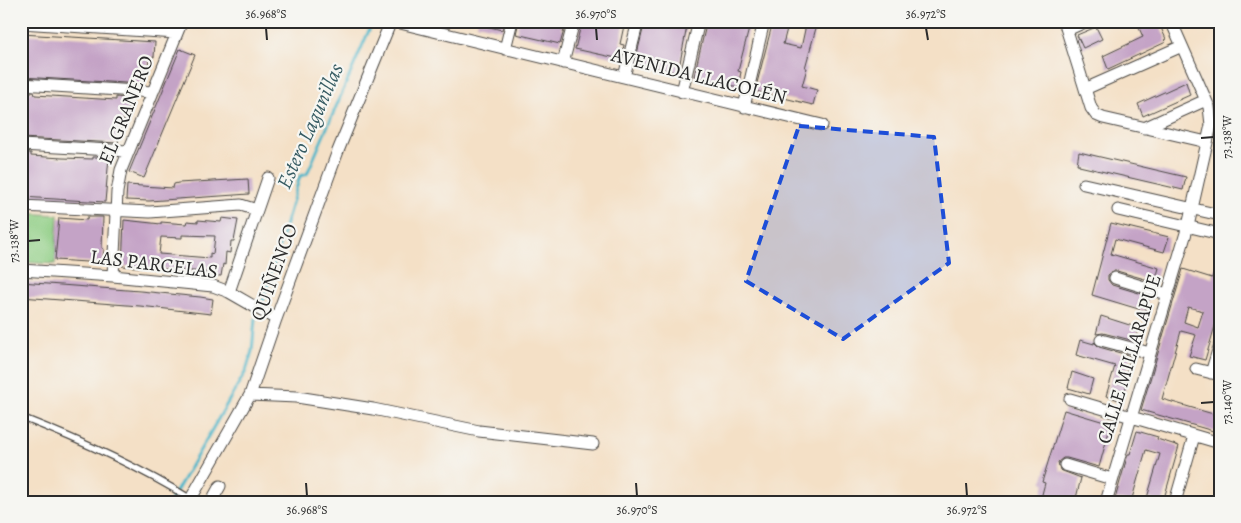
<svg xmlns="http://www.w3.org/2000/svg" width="1241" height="523" viewBox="0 0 1241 523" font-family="Alegreya,serif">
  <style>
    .green { fill: #8ecd83; stroke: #5c7c57 }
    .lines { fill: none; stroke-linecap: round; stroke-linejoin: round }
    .stream { stroke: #4db7ca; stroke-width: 3 }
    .building { fill: #c4a3c6; fill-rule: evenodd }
    .service-casing { stroke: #494642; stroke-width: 8 }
    .minor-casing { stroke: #494642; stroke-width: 13 }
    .service { stroke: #fff; stroke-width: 5.5 }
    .minor { stroke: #fff; stroke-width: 11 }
    .marked { fill: #1d4ed8; fill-opacity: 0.2; stroke: #1d4ed8; stroke-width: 4; stroke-dasharray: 10 6; stroke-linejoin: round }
    .ticks { fill: none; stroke: #2b2b2b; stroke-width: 2 }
    .labels { text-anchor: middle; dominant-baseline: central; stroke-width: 4.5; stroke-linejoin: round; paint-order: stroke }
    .street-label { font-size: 20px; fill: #2b2b2b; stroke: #f6f6f2 }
    .water-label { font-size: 21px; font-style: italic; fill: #375c63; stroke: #f6f6f2 }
    .neatline { fill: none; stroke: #2b2b2b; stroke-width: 2 }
    .ticks-label { font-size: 12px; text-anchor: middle; fill: #2b2b2b }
  </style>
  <rect width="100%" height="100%" fill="#f6f6f2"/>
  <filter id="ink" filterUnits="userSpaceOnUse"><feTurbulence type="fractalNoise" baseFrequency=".02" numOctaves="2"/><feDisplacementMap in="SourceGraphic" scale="10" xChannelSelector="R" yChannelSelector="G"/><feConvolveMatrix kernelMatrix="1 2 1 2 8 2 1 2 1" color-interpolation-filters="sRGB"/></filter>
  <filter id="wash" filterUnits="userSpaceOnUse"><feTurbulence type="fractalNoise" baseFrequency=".0096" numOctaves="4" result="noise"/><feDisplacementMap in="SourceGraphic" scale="20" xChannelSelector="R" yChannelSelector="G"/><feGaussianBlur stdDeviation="1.12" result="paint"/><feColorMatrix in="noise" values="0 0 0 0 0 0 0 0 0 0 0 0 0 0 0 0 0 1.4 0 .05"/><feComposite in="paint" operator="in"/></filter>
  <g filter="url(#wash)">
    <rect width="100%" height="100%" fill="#f4e0c6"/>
    <path class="green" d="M21,213l37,2 -3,49 -34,-2z"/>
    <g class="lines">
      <path class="stream" d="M263,301l37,-125 7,-2 66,-153
        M170,502l76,-131 6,-20 3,-32"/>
    </g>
    <g id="blocks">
      <path class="building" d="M478,21h26l-2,9 -25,-6z
        M519,21h44l-2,8 3,1 -4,14 -44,-10z
        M582,21h43l-5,23 4,1 -3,14 -46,-10z
        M645,21h9l18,5 1,-5h15l-10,52 -43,-11z
        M707,21h44l-13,50 3,1 -3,15 -44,-11z
        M773,21h16l-6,23 18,4 5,-23 10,3 -11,40h2l-5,18 15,4 -4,15 -58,-14z
        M1136,21h22l8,18 -2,1 2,2 -58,27 -5,-13 40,-19z
        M1096,27l6,12 -19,9 -6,-13z
        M21,34l134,8 -1,15h-5l-1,16h-5v11l-122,-7z
        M180,49l15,6 -51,123 -15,-6z
        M1186,82l4,13 -47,21 -5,-12z
        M21,92h13l1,3 81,5v-3l16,2v9h-3l-1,13 -7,-1 -3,23 -97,-5z
        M1079,152l107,25 -3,13 -104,-24v-2h-2z
        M21,153h10v3l31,2 31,1v-2h16l-4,45 -84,-5z
        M248,179l1,15 -100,7 -23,-1 1,-15 46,3 1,-4 4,-1z
        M87,217h16l-1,31 2,1 -1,14 -48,-3 4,-42 28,2z
        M222,218l16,2 -4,21h-3l-1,12 -4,-1 -1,13 -2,-1 -2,12 -16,-1 1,-3 -84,-6 2,-46 37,4v-2l25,2 1,-3 11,1v-2l23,2zM182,235l33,1 -2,18 -3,-1v5l-51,-4 2,-17 21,1z
        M1111,223l58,14 -5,15 -49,-13 -4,15 48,14 -4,14 -38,-11h-4l-5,4v5l4,5 37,11 -4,15 -53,-16z
        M1218,260l2,1v48l-15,51 -16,-4 7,-21 -15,-4 -19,68 58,17v17l-79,-23 42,-141 29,9zM1188,307l15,4 -5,16 -14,-5z
        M21,282l119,9 60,6 13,2 -2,15 -71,-8 -119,-9z
        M1101,316l38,12 -4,13 -32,-8 -7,1z
        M1080,340l14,4v-2l5,5 32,9 -7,23 4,1 -6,21 -16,-5 9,-30 -39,-11z
        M1072,372l21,7 -4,15 -21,-6z
        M1064,410l47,14 -12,43 -32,-9h-4l-5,4 2,8 21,8 -6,24h-35l5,-19 -3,-1z
        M1137,431l21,6 -1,2 22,7 -16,56 -16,-4 13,-44 -14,-4 -15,52 -16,-3 13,-45h2z"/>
    </g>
  </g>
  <g filter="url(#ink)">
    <use href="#blocks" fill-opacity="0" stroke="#494642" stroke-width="1"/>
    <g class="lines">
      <defs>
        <path id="service" d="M21,417c56,22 118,50 170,82"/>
        <path id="minor" d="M392,21l430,104
          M1064,21l27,87 5,7 7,3 104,24
          M21,23l156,10
          M1067,30l20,-9
          M505,49l7,-28
          M563,63l11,-42
          M624,77l14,-56
          M21,84l132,8
          M1085,89l97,-43
          M682,92l17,-71
          M744,107l20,-86
          M1144,128l62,-28
          M21,145l107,6
          M1084,184l136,31
          M21,206l129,6 91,-7 16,5
          M1118,210l102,24
          M21,270l92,6 100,10 16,6 47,27
          M113,276l4,-84 4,-22 61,-149
          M1115,278l52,16
          M229,292l39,-114
          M1101,340l49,13
          M1196,369l24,6
          M1211,373l9,-29
          M250,395l47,2 76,12 106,22 114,13
          M1070,399l150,44
          M1065,465l47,14
          M189,502l61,-107 26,-76 62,-168 53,-130
          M211,502l9,-16
          M1106,502l82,-276 23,-101 -2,-18 -38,-86
          M1175,502l19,-66"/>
      </defs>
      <use href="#service" class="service-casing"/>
      <use href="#minor" class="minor-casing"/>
      <use href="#service" class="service"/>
      <use href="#minor" class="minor"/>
    </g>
  </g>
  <path class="marked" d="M799,126l135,11 15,126 -106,76 -97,-58z"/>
  <path class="ticks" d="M266,28l1,12M596,28l1,12M926,28l2,12M1201,138l13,-1M28,241l12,-1M1201,403l13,-1M306,483l1,13M636,483l1,13M966,483l1,13"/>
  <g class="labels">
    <g class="street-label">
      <text transform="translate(699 76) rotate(14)">AVENIDA LLACOLÉN</text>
      <text transform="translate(126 110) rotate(-68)">EL GRANERO</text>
      <text transform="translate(154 264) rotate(7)">LAS PARCELAS</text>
      <text transform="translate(274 272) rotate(-70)">QUIÑENCO</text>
      <text transform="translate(1129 359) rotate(-73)">CALLE MILLARAPUE</text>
    </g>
    <g class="water-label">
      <text transform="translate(310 126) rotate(-66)">Estero Lagunillas</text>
    </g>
  </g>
  <rect width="1241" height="523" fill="none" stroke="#f6f6f2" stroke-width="55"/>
  <rect x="28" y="28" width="1186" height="468" class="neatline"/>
  <g class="ticks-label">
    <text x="266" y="18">36.968°S</text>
    <text x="596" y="18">36.970°S</text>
    <text x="926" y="18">36.972°S</text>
    <text transform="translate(1227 137) rotate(-90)" y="4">73.138°W</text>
    <text transform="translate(14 241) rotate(-90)" y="4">73.138°W</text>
    <text transform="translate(1227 402) rotate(-90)" y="4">73.140°W</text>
    <text x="307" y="514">36.968°S</text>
    <text x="637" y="514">36.970°S</text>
    <text x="967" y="514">36.972°S</text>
  </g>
</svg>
